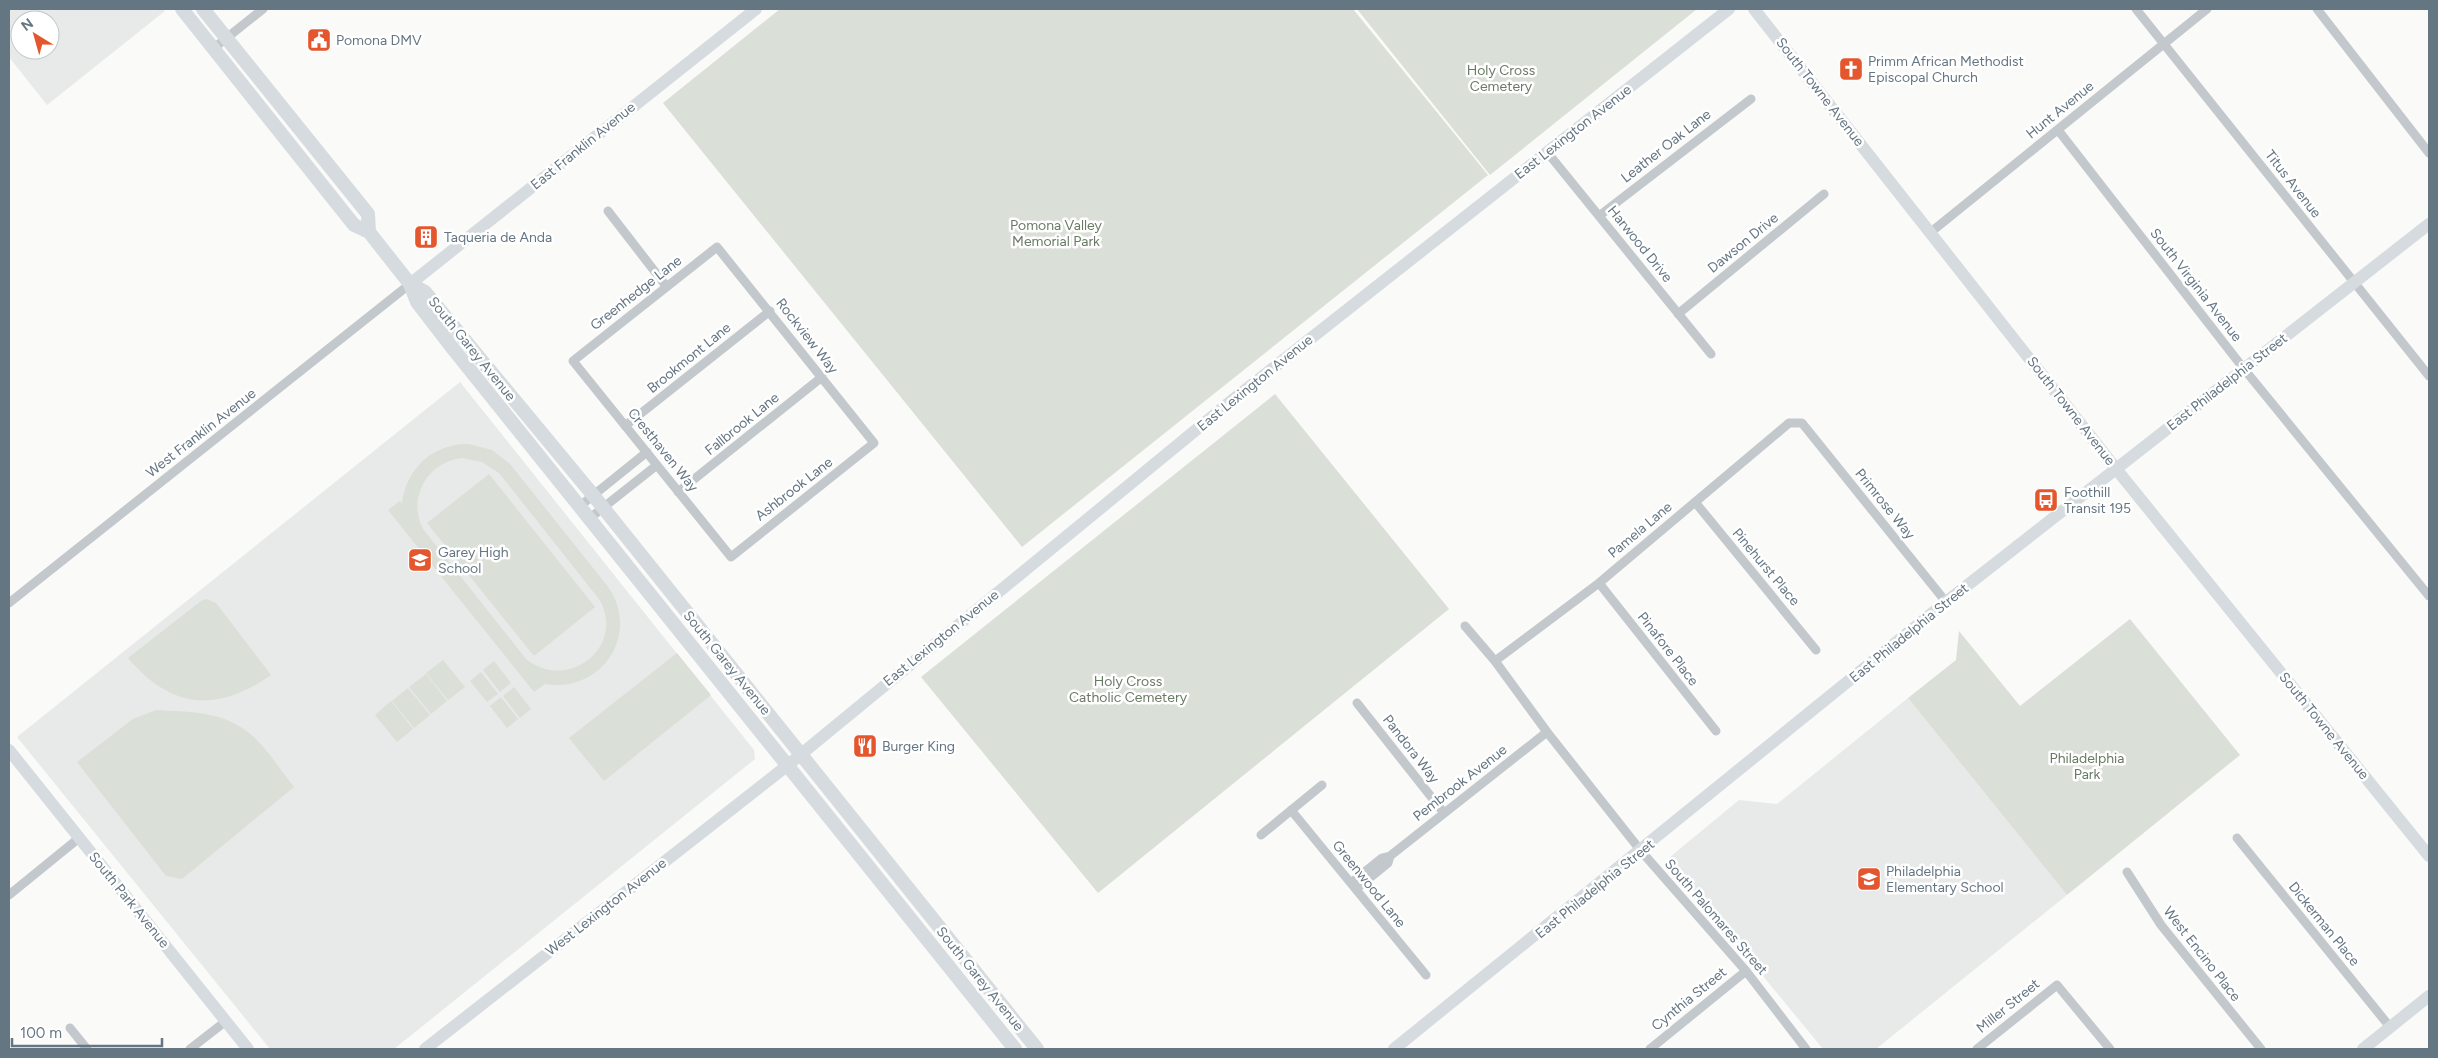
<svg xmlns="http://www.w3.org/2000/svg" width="2438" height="1058" viewBox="0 0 2438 1058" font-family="Figtree,sans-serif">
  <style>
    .built { fill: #e8e9e9; fill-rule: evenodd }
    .green { fill: #dadfd7; fill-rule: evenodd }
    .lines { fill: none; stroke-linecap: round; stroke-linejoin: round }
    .street { stroke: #c3c8cc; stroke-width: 9 }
    .secondary { stroke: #d6dbdf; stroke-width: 12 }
    .primary { stroke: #d6dbdf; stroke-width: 14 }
    .labels { text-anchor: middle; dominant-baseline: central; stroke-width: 5; stroke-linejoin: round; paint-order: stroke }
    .poi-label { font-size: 14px; fill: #657683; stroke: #fff; text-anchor: start }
    .park-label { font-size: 14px; fill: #687a64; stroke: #fff }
    .street-label { font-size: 14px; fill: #657683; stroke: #fff }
  </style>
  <rect width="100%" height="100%" fill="#fafaf8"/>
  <path class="built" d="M9,9h154l2,2 -118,94 -38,-48zM20,20h30v30h-30z
    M460,382l294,368 1,9 -361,290h-124l-253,-312z
    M1908,698l159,197 -191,154h-53l-153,-186v-6l69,-57 38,4z"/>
  <path class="green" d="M780,9h573l135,166 -466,372 -359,-444z
    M1357,9h340l-207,166z
    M1275,394l174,215 -351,284 -177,-216z
    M468,444l24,6 18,14 99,124c31,48 -8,105 -64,96l-11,8 -146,-182 12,-9 2,3c4,-36 31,-60 66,-60zM462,458l20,4 17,11 100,126c28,47 -31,94 -73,60l-103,-130c-16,-31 4,-67 39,-71z
    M489,474l106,133 -61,49 -107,-133z
    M206,599l10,4 55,72c-54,38 -100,34 -143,-17l73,-57z
    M2130,619l110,136 -173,140 -159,-197 48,-38 3,-29 61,75z
    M677,653l34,42 -107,86 -35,-43z
    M443,660l22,27 -17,13 -22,-27z
    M494,661l17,22 -11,9 -17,-22z
    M481,672l17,22 -11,8 -17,-21z
    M426,674l21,27 -16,13 -22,-27z
    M514,687l17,22 -11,9 -17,-22z
    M408,688l22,27 -16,13 -22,-27z
    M501,697l17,22 -11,9 -17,-22z
    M391,701l22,28 -16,13 -22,-27z
    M156,710c32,2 67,1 93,23 16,12 32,38 45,54l-112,92 -16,-3 -89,-114 56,-43z"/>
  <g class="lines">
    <path class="street" d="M2136,9l293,367
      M2317,9l112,144
      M214,48l49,-39
      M2058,130l186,239 185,227
      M1547,152l164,202
      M608,211l58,75
      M1599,216l152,-117
      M1931,232l276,-223
      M717,247l157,196 -143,114 -158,-196z
      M1678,314l146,-120
      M625,426l145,-115
      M678,492l144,-115
      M1695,502l121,148
      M580,506l67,-54
      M590,518l67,-53
      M1599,583l117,148
      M9,603l401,-319
      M1465,626l30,35 52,71 94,119 105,120 60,78
      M1495,661l104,-78 190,-160h13l144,179
      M1357,703l87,110
      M1291,810l135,165
      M1261,835l61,-50
      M2237,838l153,189
      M2127,872l34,53 100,124
      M1351,883l31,-25 8,-2 157,-124
      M1356,889l32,-26 2,-7
      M9,895l70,-57
      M70,1028l17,21
      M190,1049l36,-28
      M1650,1049l96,-78
      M1977,1049l80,-64 53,64"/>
    <path class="secondary" d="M1754,9l363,461 312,386
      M410,284l346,-275
      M9,750l239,299
      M425,1049l363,-284 442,-363 499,-393
      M1394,1049l552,-447 483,-378
      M2363,1049l66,-53"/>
    <path class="primary" d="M182,9l172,216 15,7 41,52 7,18 33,43 565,704
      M203,9l165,205 1,18
      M410,284l15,8 168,203 444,554"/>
  </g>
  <defs>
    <symbol id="civic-square" viewBox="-11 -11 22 22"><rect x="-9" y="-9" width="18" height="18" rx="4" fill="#e4572e" stroke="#fff"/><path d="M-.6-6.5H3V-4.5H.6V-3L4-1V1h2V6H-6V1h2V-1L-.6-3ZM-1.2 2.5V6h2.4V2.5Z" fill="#fff"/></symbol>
    <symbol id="church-square" viewBox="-11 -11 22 22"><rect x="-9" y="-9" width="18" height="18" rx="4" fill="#e4572e" stroke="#fff"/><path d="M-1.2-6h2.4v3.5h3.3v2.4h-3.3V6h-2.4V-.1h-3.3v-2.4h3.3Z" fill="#fff"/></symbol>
    <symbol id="building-square" viewBox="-11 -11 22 22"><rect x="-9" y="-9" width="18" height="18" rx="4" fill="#e4572e" stroke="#fff"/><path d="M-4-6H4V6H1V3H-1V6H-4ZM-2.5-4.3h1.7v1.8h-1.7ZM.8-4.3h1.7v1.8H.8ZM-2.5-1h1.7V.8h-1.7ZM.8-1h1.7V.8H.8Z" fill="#fff"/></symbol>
    <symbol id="bus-square" viewBox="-11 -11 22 22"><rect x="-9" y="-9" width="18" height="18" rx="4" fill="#e4572e" stroke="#fff"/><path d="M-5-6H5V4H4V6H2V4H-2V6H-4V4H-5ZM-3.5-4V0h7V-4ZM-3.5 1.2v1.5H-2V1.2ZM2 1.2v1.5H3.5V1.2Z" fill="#fff"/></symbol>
    <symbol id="school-square" viewBox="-11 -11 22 22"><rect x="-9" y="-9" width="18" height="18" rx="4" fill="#e4572e" stroke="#fff"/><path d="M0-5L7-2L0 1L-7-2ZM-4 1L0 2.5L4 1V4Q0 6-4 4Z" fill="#fff"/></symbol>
    <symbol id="restaurant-square" viewBox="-11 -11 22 22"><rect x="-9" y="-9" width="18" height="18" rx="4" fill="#e4572e" stroke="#fff"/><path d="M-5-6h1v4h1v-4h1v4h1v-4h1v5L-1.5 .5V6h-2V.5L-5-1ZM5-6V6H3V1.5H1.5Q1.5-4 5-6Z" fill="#fff"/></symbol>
  </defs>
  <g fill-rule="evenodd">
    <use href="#civic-square" x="305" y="26" width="28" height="28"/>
    <use href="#church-square" x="1837" y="55" width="28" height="28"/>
    <use href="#building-square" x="412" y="223" width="28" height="28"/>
    <use href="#bus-square" x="2032" y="486" width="28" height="28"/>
    <use href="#school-square" x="406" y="546" width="28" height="28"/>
    <use href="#restaurant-square" x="851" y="732" width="28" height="28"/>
    <use href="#school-square" x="1855" y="865" width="28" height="28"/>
  </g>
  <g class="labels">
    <g class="poi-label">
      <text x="336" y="40">Pomona DMV</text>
      <text x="1868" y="61">Primm African Methodist<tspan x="1868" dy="16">Episcopal Church</tspan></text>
      <text x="444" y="237">Taqueria de Anda</text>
      <text x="2064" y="492">Foothill<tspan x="2064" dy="16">Transit 195</tspan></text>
      <text x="438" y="552">Garey High<tspan x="438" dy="16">School</tspan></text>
      <text x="882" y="746">Burger King</text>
      <text x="1886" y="871">Philadelphia<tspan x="1886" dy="16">Elementary School</tspan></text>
    </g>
    <g class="park-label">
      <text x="1501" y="70">Holy Cross<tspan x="1501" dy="16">Cemetery</tspan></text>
      <text x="1056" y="225">Pomona Valley<tspan x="1056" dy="16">Memorial Park</tspan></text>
      <text x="1128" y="681">Holy Cross<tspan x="1128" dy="16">Catholic Cemetery</tspan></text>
      <text x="2087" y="758">Philadelphia<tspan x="2087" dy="16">Park</tspan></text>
    </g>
    <g class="street-label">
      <text transform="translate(1820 92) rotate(52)">South Towne Avenue</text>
      <text transform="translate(2060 110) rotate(-39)">Hunt Avenue</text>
      <text transform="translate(1573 132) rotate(-38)">East Lexington Avenue</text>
      <text transform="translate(583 146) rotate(-39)">East Franklin Avenue</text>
      <text transform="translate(1666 146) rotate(-38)">Leather Oak Lane</text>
      <text transform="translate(2293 184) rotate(52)">Titus Avenue</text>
      <text transform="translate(1743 243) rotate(-39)">Dawson Drive</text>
      <text transform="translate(1640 244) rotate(51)">Harwood Drive</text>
      <text transform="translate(2196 285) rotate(52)">South Virginia Avenue</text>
      <text transform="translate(636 293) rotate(-38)">Greenhedge Lane</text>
      <text transform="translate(807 336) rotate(52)">Rockview Way</text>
      <text transform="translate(472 349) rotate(51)">South Garey Avenue</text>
      <text transform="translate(689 358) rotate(-39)">Brookmont Lane</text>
      <text transform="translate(2227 382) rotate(-38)">East Philadelphia Street</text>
      <text transform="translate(1255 383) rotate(-39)">East Lexington Avenue</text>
      <text transform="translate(2071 411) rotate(52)">South Towne Avenue</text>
      <text transform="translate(742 424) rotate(-39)">Fallbrook Lane</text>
      <text transform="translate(201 433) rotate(-38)">West Franklin Avenue</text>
      <text transform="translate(663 450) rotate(51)">Cresthaven Way</text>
      <text transform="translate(794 489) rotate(-38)">Ashbrook Lane</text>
      <text transform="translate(1885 504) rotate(51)">Primrose Way</text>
      <text transform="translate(1640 530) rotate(-40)">Pamela Lane</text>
      <text transform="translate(1766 567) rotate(50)">Pinehurst Place</text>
      <text transform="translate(1909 633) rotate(-39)">East Philadelphia Street</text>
      <text transform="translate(941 638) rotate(-39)">East Lexington Avenue</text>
      <text transform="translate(1668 649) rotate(52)">Pinafore Place</text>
      <text transform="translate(727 663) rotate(51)">South Garey Avenue</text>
      <text transform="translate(2324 726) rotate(51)">South Towne Avenue</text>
      <text transform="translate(1411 749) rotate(52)">Pandora Way</text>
      <text transform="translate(1460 783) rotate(-38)">Pembrook Avenue</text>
      <text transform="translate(1369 884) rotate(51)">Greenwood Lane</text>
      <text transform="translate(1595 889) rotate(-39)">East Philadelphia Street</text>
      <text transform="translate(129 900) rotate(51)">South Park Avenue</text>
      <text transform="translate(606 907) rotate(-38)">West Lexington Avenue</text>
      <text transform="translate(1716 917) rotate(49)">South Palomares Street</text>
      <text transform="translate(2324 924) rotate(51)">Dickerman Place</text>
      <text transform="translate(2202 954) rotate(52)">West Encino Place</text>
      <text transform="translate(980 979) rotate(51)">South Garey Avenue</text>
      <text transform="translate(1689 999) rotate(-39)">Cynthia Street</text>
      <text transform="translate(2008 1006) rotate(-39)">Miller Street</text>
    </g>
  </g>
  <rect width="2438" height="1058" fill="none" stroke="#657683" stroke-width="20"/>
  <g transform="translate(35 35) rotate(323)"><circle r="24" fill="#ffffff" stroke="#c1c8cd"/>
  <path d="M0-4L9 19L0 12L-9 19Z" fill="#e4572e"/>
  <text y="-8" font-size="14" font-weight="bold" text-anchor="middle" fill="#657683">N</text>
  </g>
  <path d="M12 1038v8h150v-8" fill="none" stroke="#657683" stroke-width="2.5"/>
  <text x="20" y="1038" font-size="15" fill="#657683" stroke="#ffffff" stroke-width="4" paint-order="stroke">100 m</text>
</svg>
